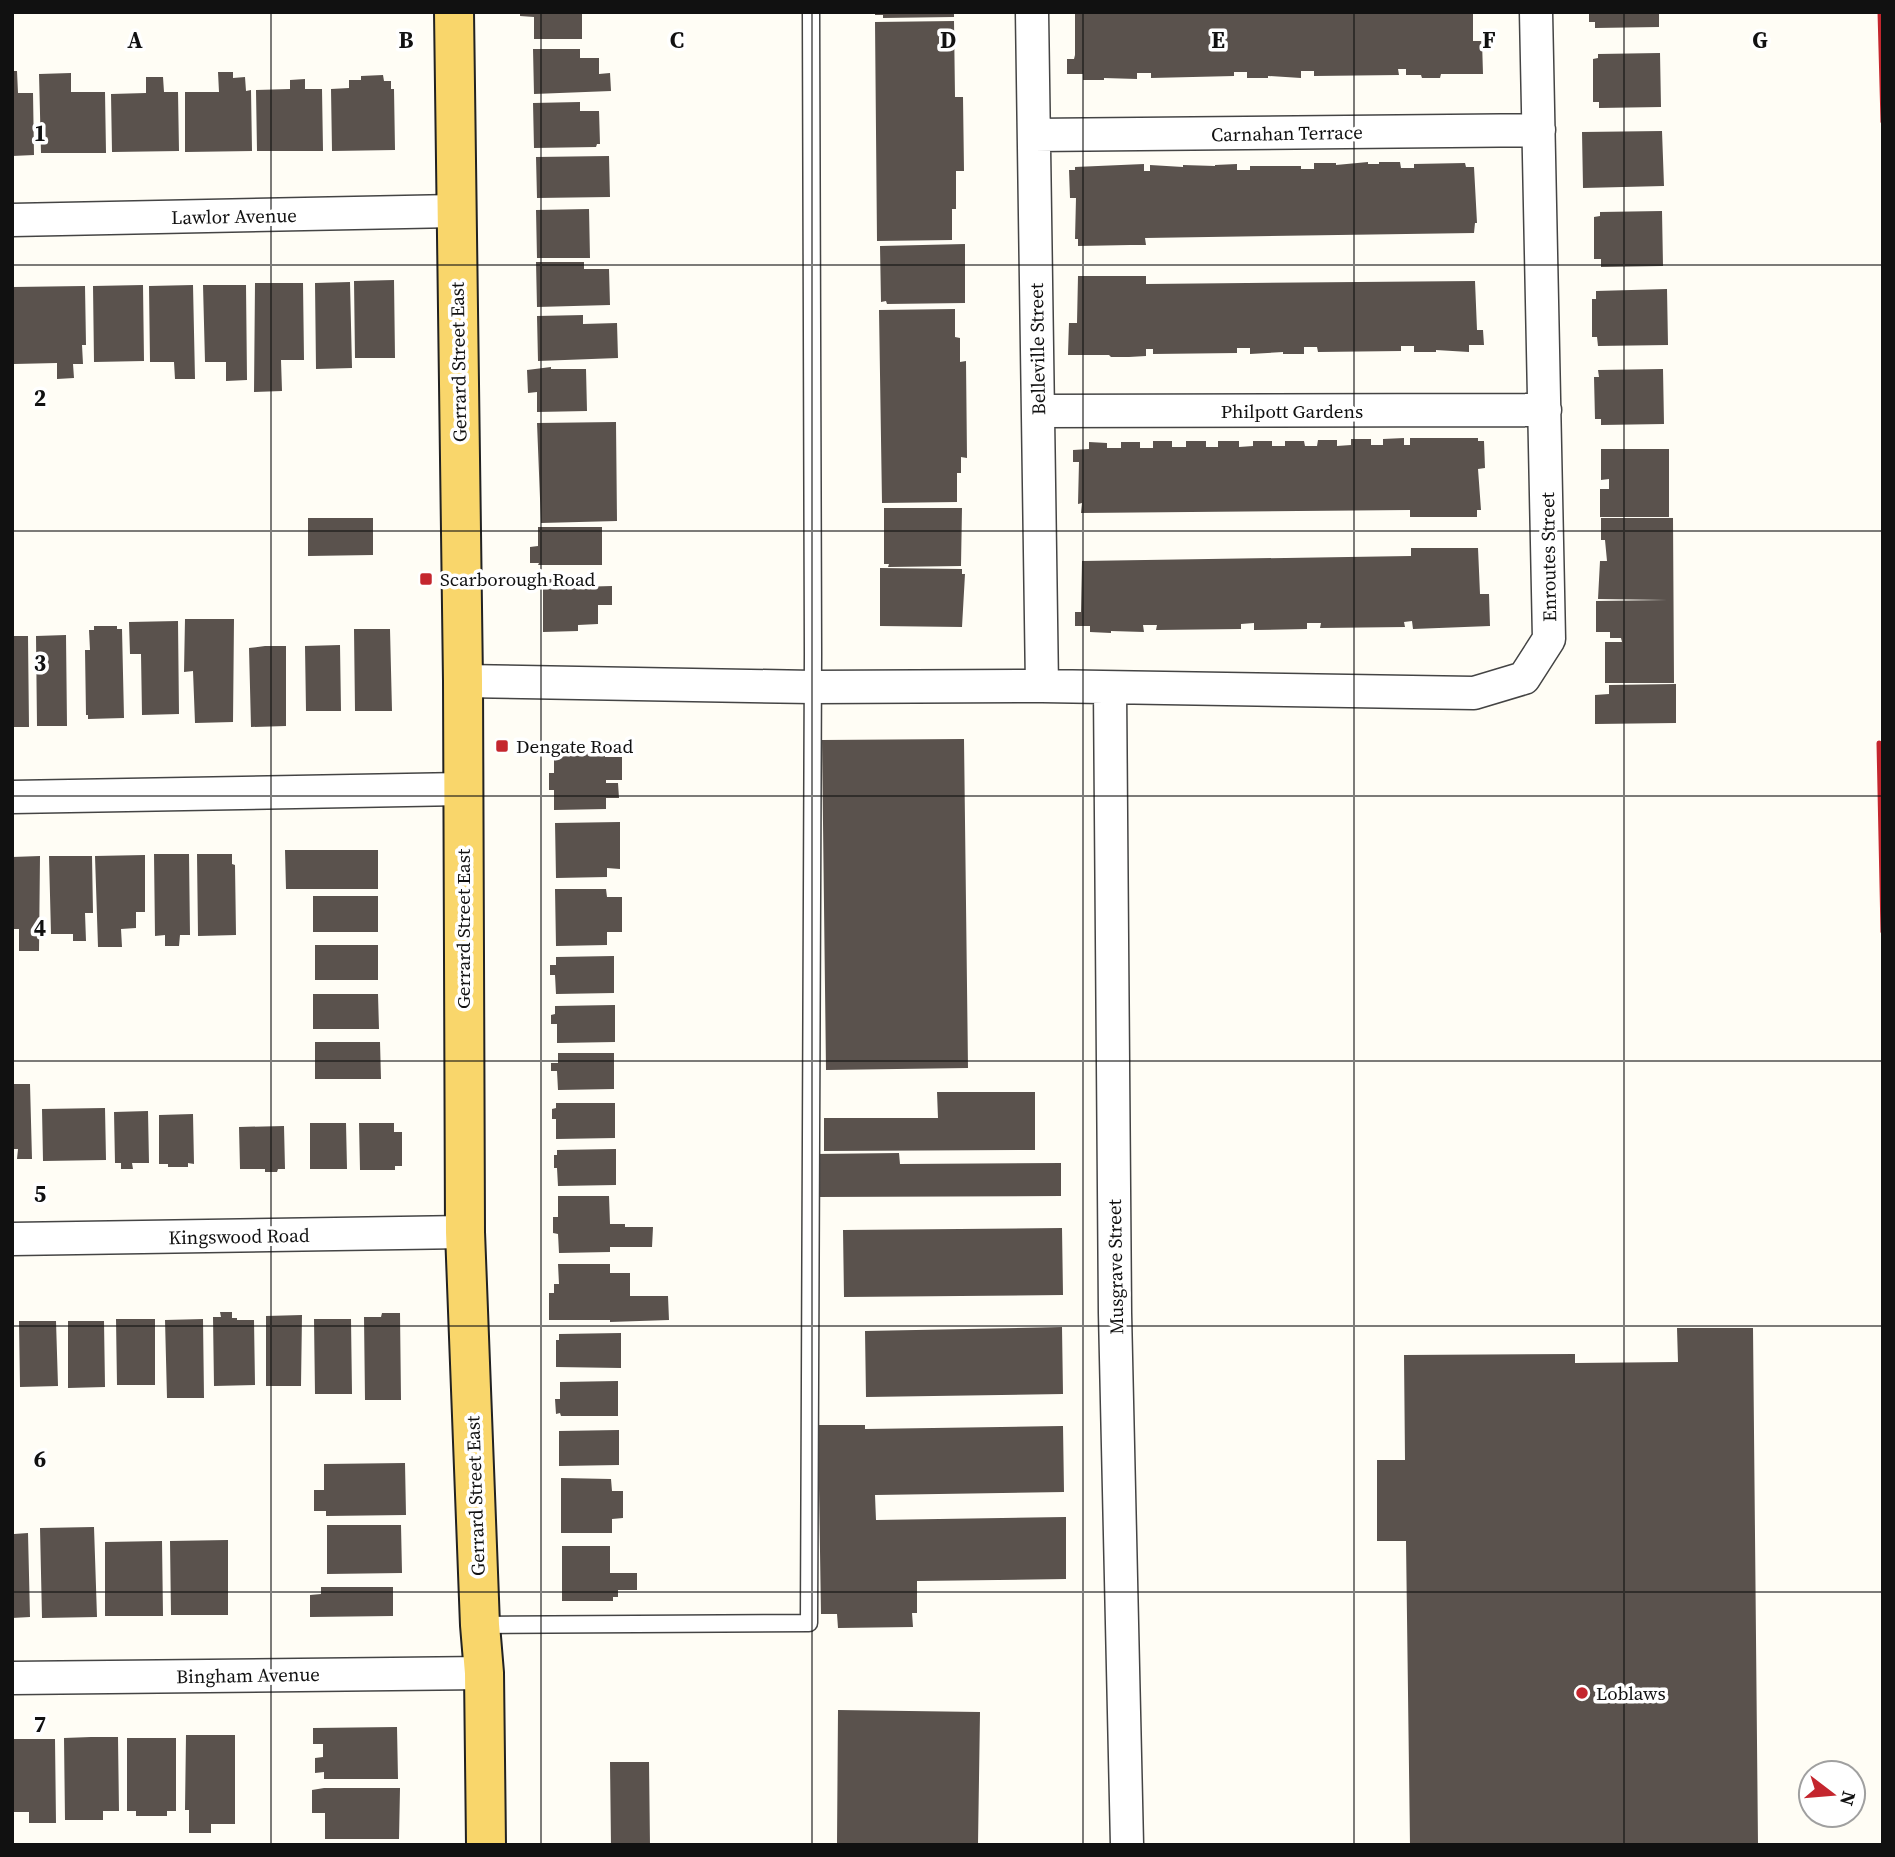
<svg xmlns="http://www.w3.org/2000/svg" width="1895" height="1857" viewBox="0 0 1895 1857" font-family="'Source Serif 4',serif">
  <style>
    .building { fill: #5a524d }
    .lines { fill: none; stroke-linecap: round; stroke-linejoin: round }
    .lane-casing { stroke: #444; stroke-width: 19 }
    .street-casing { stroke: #444; stroke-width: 35 }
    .primary-casing { stroke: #222; stroke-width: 42 }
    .lane { stroke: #fff; stroke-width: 16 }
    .street { stroke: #fff; stroke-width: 32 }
    .primary { stroke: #f9d66b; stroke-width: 38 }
    .rail { stroke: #c4262e; stroke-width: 5 }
    .grid { fill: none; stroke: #111; stroke-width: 2; stroke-opacity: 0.55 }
    .poi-dot { fill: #c4262e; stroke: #fff; stroke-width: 2.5 }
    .labels { text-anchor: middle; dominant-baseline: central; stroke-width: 7; stroke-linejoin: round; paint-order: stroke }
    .street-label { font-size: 19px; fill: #111; stroke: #fff }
    .poi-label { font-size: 19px; fill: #111; stroke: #fff; text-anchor: start }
    .grid-label { font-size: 23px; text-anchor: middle; font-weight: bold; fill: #111; stroke: #fff; stroke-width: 7; stroke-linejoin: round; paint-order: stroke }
  </style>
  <rect width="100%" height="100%" fill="#fffdf5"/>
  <path class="building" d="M520,12h62v27h-48v-22l-14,-1z
    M875,12h79v5l-71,1v-3h-8z
    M1075,12h398v29h9l1,33h-42l-1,4h-18l-1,-3h-15v-6h-8l1,6 -85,1v-5h-13v7l-33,-2v2h-21v-6h-13v4l-83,2v-5h-14v6l-33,-1v2h-21v-6h-16v-15h7l1,-4z
    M1589,12h70v15l-64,1v-6h-6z
    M954,21l1,76h8l1,74h-8v38h-4v31l-75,1 -2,-219z
    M533,49h47v9h19v16l11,-1 1,18 -77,3z
    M1660,53l1,54 -62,1v-6h-6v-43l5,-1v-4z
    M12,71h5l1,22h15l1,62 -22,1z
    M218,72h15v6l12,-1 1,14 5,-1 1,61 -67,1v-60h34z
    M71,73v19h34l1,61h-65l-2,-79z
    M383,75l1,6h7v8h3l1,61 -63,1 -1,-62 18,-1v-8h12v-4z
    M146,77h17l1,15h14l1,59 -67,1 -1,-58 35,-1z
    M305,79v10h17l1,62h-66l-1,-61 34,-1v-9z
    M580,102v9h19l1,33h-3l-1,3 -62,1 -1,-45z
    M1662,131l2,55 -81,2 -1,-56z
    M609,156l1,41 -73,1 -1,-41z
    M1368,162v2h11v-2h21l1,6h13v-4l51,-1 1,4h8l3,56h-2l-1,10 -329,5 1,7h-16l-52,1v-7h-3l1,-41h-6l-1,-28h6v-3l69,-3v7h6v-6l33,2v-2l32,1v-1l22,-1v6h13v-4h51v3h13v-6h22v2z
    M589,209l1,49h-53l-1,-48z
    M1662,211l1,55 -62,1v-8h-7v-42l6,-1v-4z
    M965,244v59l-78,1 -1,-3 -5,1 -1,-56z
    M536,262h48v7h25l1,36 -73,2z
    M1078,276h68v8l329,-3 2,49h6l1,15h-15v7l-33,-2v2h-22v-6h-13v5l-83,1 -1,-5h-13v7h-21v-2l-33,2v-6h-13v5l-84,1v-5h-7v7l-17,1h-18l-2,-2h-41l1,-32h8z
    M394,280l1,78h-40l-1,-77z
    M350,282l2,86 -36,1 -1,-86z
    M255,283h48l1,77h-23l1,31 -28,1z
    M143,285l1,76 -50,1 -1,-76z
    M193,285l2,94h-20l-1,-17h-24l-1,-76z
    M203,285h43l1,95 -21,1v-19h-21z
    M85,286l1,59h-4l1,19h-10l1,14 -17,1v-16l-43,1 -1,-77z
    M1667,289l1,56 -70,1 -1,-9h-5v-38h4v-8z
    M955,309v28l5,1v24l6,-1 1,97 -6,-1v16h-4v29l-75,1 -3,-193z
    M583,315v9l34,-1 1,35 -80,3 -1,-45z
    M551,367v2h35l1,42 -50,1v-20l-9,1 -1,-23z
    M1663,369l1,55 -63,1v-6h-6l-1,-42h5l-1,-7z
    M616,422l1,99 -76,2 -4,-100z
    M1404,438v7h6v-7h68v3h6l1,27 -7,1 3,41h-4v7h-67v-7l-329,3 1,-10 -4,1 1,-42h-6v-12l16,-1v-7l18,1v5h14v-6h19v6h13v-7h19v6h14v-6h20v6h12v-6h21v6l14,-1v-5h19v5h13v-5h19l1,5h12l1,-6h19v6l14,-1v-6h20v6h12v-6z
    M1601,449h68v68h-69v-28h9v-10l-8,1z
    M884,508h78l-1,58 -73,1 1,-3h-5z
    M308,518h65v37l-65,1z
    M1601,518h72l1,165h-69v-41h17l-1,-4h-11v-6h-14v-31l71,-1 -69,-1 2,-38h7l-2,-21h-4z
    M538,527h64v38h-64l1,-2h-9v-16l8,-1z
    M1411,548h67l2,46h9l1,32 -77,3 -1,-8 -8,1 1,5 -85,1 1,-5h-14v6l-53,1v-7l-13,1v5l-85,1 1,-5h-14l1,7 -33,-1v2l-21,-1v-6h-15v-14h6l1,-51 329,-5z
    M880,568l82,1v5h3l-3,53 -82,-1z
    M543,579h34v8l35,-1v19h-14v19l-20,1v6l-35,1z
    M185,619h49l-1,103 -38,1 -2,-52 -9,1z
    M178,621l1,93 -37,1 -1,-61h-11l-1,-32z
    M94,626h23v3h5l2,89 -36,1v-4h-2l-1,-65h5l-1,-20h5z
    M354,629h36l2,82h-37z
    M66,635l1,91h-30l-1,-90z
    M12,636h16l1,91h-17z
    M340,645l1,66h-35l-1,-65z
    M265,646h21v80l-35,1 -2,-79z
    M1676,684v39l-81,1v-29l14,-1v-9z
    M964,739l4,329 -142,2 -4,-330z
    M605,753v4h17v23h-16v3h12l1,15h-13v11l-52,1v-20h-5v-17h5v-19z
    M620,822v47l-13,-1v9l-51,1 -1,-55z
    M285,850h93v39h-92z
    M154,854h35l1,81h-10l-1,11h-14v-11l-10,1z
    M197,854h35v10l3,1 1,70 -38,1z
    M145,855v57h-9v16l-15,1 1,18h-24l-3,-91z
    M40,856l-1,95h-20v-22h-7v-72z
    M49,856h43l1,57h-8l1,28h-13v-7h-22z
    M555,889h51l1,8h15v35h-15v13l-51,1z
    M313,896h65v36h-65z
    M315,945h63v35h-63z
    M614,956v37l-58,1 -1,-19h-5v-10h6v-8z
    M313,994h65l1,35h-66z
    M615,1005v37l-58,1v-19h-6v-9l4,-1v-8z
    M315,1042h65l1,37h-66z
    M558,1053h56v36l-56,1 -1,-19h-6v-8h7z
    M12,1084h18l2,75h-15l1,-10h-6z
    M937,1092h98v58l-211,1v-33h114z
    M556,1103h59v35l-59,1v-20h-4v-10l4,-1z
    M105,1108l1,52 -63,1 -1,-52z
    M148,1111l1,52h-17l1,6h-12v-6h-6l-1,-51z
    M193,1114l1,50 -6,-1v4h-20v-3h-9v-49z
    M310,1123h36l1,46h-37z
    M359,1123h35v9h8v34h-7v4h-35z
    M284,1126l1,43h-7l-1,3h-12v-3h-25l-1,-42z
    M616,1149v36l-58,1 -1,-18h-3v-13h3v-5z
    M899,1153l1,11 161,-1v33l-245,1 -1,-43z
    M558,1196h51l1,28h15v3h28l-1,20h-42v5l-51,1 -1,-19 -5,-1v-16h5z
    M1062,1228l1,67 -219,2 -1,-67z
    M558,1264h52v9h20v23h38l1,24 -59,2v-2h-61v-27h5v-9h5z
    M220,1312h12v6h5v2h17l1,65 -41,1 -1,-69h8z
    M382,1313h18l1,87h-36l-1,-83h17z
    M302,1315l-1,71h-35v-70z
    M116,1319h39v66h-38z
    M203,1319l1,79h-37l-2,-78z
    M314,1319h37l1,75h-37z
    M19,1321h37l2,65 -38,1z
    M68,1321h36l1,66 -37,1z
    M1062,1327l1,67 -197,3 -1,-66z
    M1677,1328h76l5,517h-348l-4,-304h-29v-81h28l-1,-105 171,-1v9l103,-1z
    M621,1333v35l-65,-1v-27h3v-6z
    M618,1381v35h-57l-1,-3 -4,1 -1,-15h5v-17z
    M818,1425h47v4l198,-3 1,66 -189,3 1,25 190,-3v62l-149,2v32h-5l1,14 -75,1 -1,-14h-16z
    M619,1430v35l-60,1v-35z
    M405,1463l1,52 -80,1v-5h-12v-21h10v-26z
    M561,1478l50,1 1,12h11v27l-11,1v14h-51z
    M327,1525h74l1,48 -75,1z
    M94,1527l3,90 -55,1 -2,-90z
    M28,1533l2,84 -18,1 2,-84z
    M228,1540v75h-57l-1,-74z
    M162,1541l1,75h-58v-74z
    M562,1546h48v27h27v17h-19v7h-5v4h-51z
    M321,1587h72v29l-83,1v-22l11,-1z
    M838,1710l142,2 -2,133h-141z
    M397,1727l1,52h-74v-7l-9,1v-15l8,-1v-13h-10v-16z
    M186,1735h49v89h-24v9h-22v-23h-4z
    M91,1737h27l1,74h-16v9h-38l-1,-82z
    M127,1738h49v73h-9v5h-31v-5h-9z
    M12,1739h43l1,84h-27v-11h-17z
    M610,1762h39l1,83h-39z
    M324,1788h76l-1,51h-74v-26h-13v-23z"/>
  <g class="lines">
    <defs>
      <path id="lane" d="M480,1625l329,-2 4,-969 -2,-642"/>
      <path id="street" d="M1032,12l10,674
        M1034,135l505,-5
        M12,220l443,-9
        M1038,411l507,-1
        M463,681l350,6 229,-1 432,7 50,-15 25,-39 -13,-627
        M1110,689l5,624 12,532
        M12,797l450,-8
        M12,1239l453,-7
        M12,1678l472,-5"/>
      <path id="primary" d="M454,12l9,669 2,551 15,393 4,48 2,172"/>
    </defs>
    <use href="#lane" class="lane-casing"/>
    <use href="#street" class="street-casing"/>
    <use href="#primary" class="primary-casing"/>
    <use href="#lane" class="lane"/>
    <use href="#street" class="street"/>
    <use href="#primary" class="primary"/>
    <path class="rail" d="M1880,12l3,110
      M1879,743l4,189"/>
  </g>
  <path class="grid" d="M271,12v1833M541,12v1833M812,12v1833M1083,12v1833M1354,12v1833M1624,12v1833M12,265h1871M12,531h1871M12,796h1871M12,1061h1871M12,1326h1871M12,1592h1871"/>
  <g class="poi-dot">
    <rect x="419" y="572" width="14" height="14" rx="3.5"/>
    <rect x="495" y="739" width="14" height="14" rx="3.5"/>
    <circle cx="1582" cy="1693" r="7"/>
  </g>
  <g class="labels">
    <g class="street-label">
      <text transform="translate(1287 133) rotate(-1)">Carnahan Terrace</text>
      <text transform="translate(234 216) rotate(-1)">Lawlor Avenue</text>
      <text transform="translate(1037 349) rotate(-91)">Belleville Street</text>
      <text transform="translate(458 362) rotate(-91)">Gerrard Street East</text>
      <text x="1292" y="411">Philpott Gardens</text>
      <text transform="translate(1548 557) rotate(-91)">Enroutes Street</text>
      <text transform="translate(463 929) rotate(-90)">Gerrard Street East</text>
      <text transform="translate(239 1236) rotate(-1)">Kingswood Road</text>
      <text transform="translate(1115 1267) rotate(-91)">Musgrave Street</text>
      <text transform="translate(475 1496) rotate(-92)">Gerrard Street East</text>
      <text transform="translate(248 1675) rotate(-1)">Bingham Avenue</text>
    </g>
    <g class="poi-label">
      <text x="440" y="579">Scarborough Road</text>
      <text x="516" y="746">Dengate Road</text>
      <text x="1596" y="1693">Loblaws</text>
    </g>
  </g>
  <g class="grid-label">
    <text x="135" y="48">A</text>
    <text x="406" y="48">B</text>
    <text x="677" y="48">C</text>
    <text x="948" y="48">D</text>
    <text x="1218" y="48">E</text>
    <text x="1489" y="48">F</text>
    <text x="1760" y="48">G</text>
    <text x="40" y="141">1</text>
    <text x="40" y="406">2</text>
    <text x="40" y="671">3</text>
    <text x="40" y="936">4</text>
    <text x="40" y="1202">5</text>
    <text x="40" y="1467">6</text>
    <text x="40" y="1732">7</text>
  </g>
  <rect width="1895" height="1857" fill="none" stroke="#111111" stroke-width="28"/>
  <g transform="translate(1832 1794) rotate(106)"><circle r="33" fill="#ffffff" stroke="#a0a0a0" stroke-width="2"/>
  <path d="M0-5L12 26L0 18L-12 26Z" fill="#c4262e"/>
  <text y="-10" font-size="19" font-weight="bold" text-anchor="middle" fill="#111111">N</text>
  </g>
</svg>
